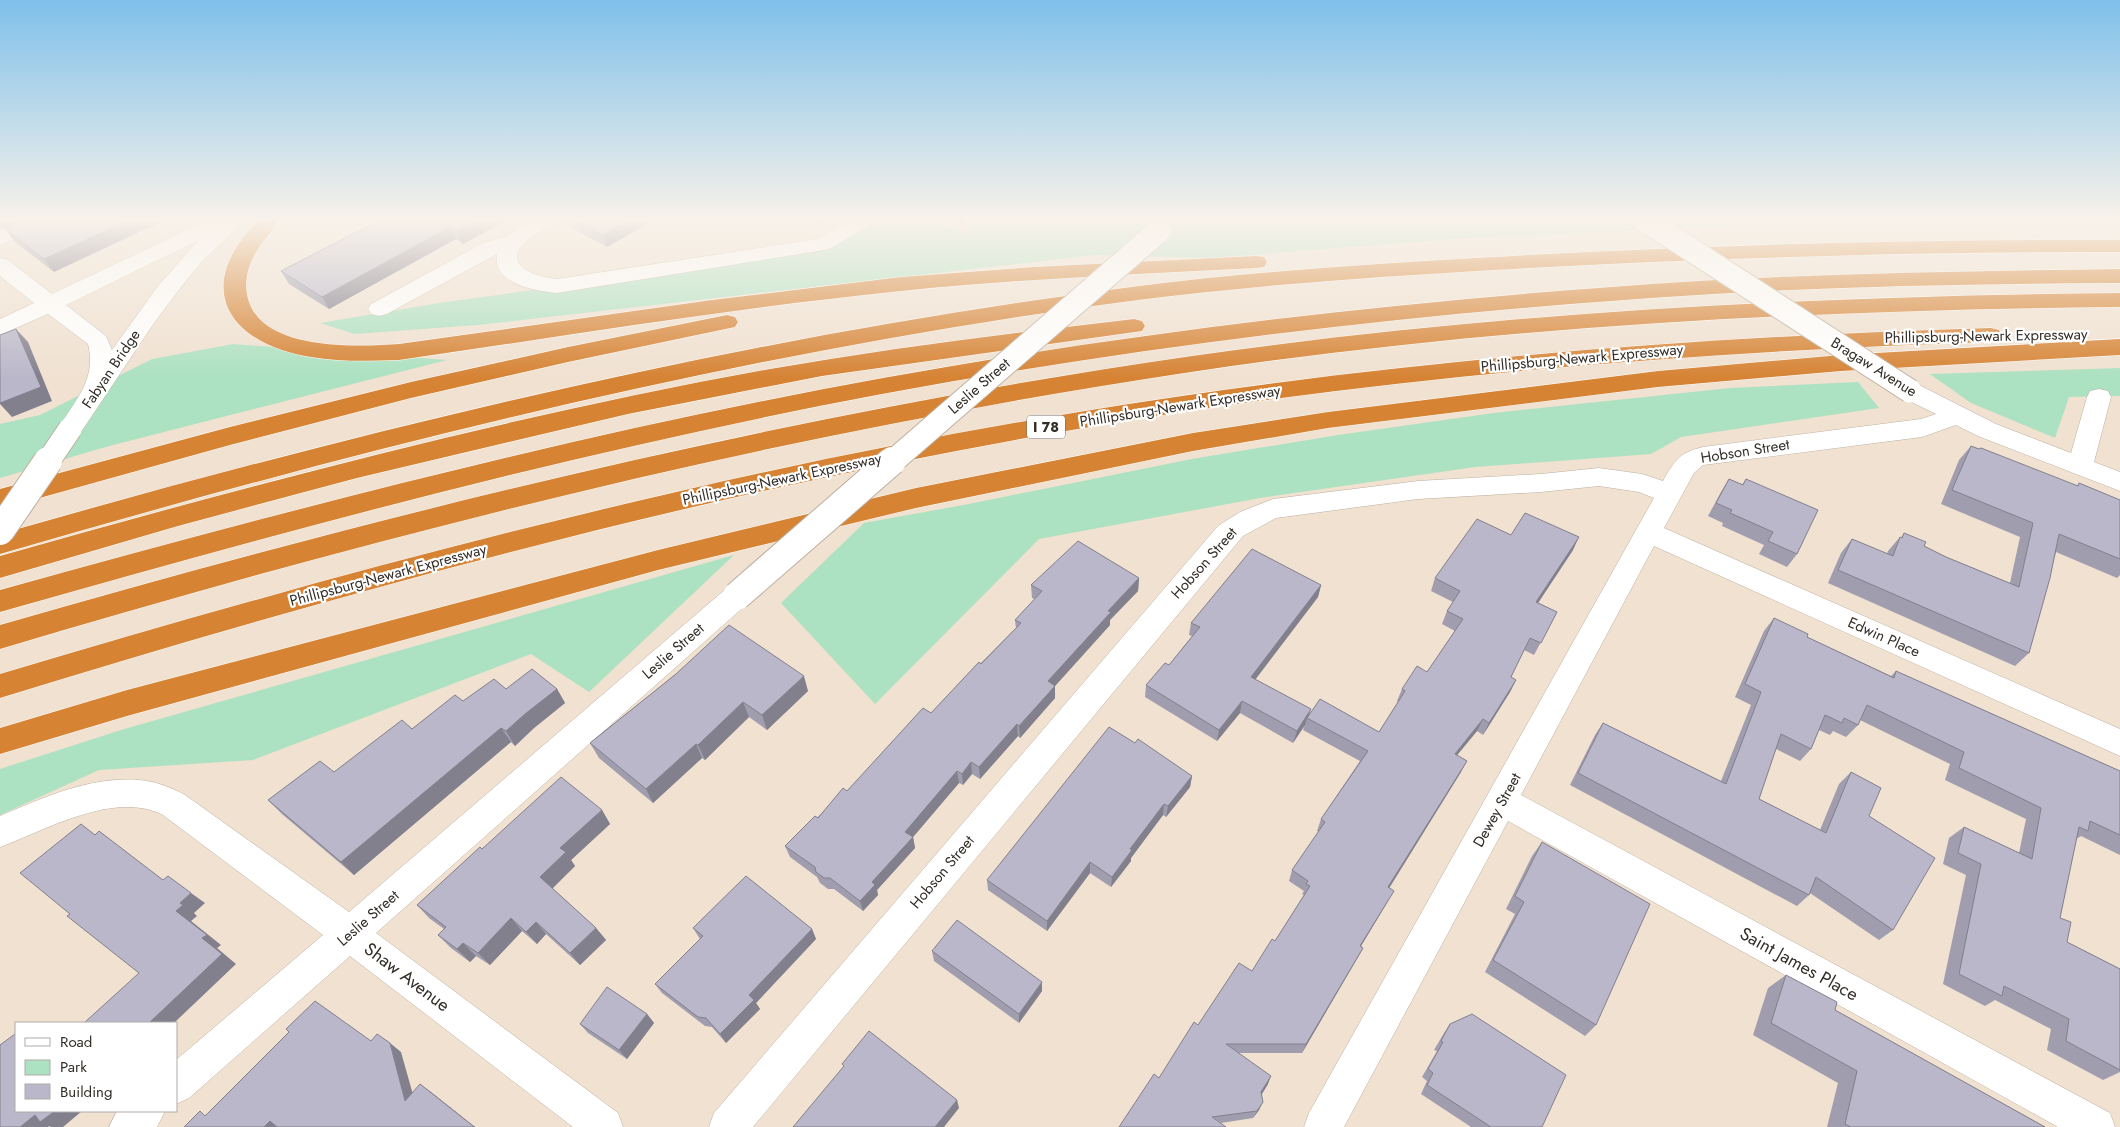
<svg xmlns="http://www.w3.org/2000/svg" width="2120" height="1127" viewBox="0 0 2120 1127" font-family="Jost,sans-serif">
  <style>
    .green { fill: #ace1c1 }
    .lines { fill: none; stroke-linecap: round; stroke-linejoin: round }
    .minor-casing { stroke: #beb0a0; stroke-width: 1 }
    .highway-casing { stroke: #fff; stroke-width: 1 }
    .minor { fill: #fff; fill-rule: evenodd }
    .highway { fill: #d68334; fill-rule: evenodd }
    .minor-bridge-far1-casing { stroke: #beb0a0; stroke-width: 25; stroke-linecap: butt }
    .minor-bridge-casing { stroke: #beb0a0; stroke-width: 30; stroke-linecap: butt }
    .minor-bridge-far1 { stroke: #fff; stroke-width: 23 }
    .minor-bridge { stroke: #fff; stroke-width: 28 }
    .wall { fill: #a09dae }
    .shaded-wall { fill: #82808d }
    .building { fill: #bab7ca; stroke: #82808d }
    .labels { text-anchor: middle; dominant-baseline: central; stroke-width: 4.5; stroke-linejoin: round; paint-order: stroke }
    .shield { fill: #fff; stroke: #716d68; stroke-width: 1 }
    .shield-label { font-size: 14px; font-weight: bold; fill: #342e28 }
    .street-label { font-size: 15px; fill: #342e28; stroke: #fff }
    .near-street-label { font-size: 18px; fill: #342e28; stroke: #fff }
  </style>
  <rect width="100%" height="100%" fill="#f0e1d1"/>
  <path class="green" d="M879,220h48l38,13 16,-13h1139v2l-247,1 -159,4 -247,11 -257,20 -114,-3 -618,70 -124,9 -34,-11 119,-20 137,-19 247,-40z
    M233,344l214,16 -338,86 -109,32v-54l40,-9 112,-56z
    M2120,368v28l-51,1 -14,41 -84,-35 -41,-29z
    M1858,382l21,26 -198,29 -30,17 -176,13 -215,31 -221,41 -164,165 -94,-101 83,-80 105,-19 223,-45 146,-24 156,-22 236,-25z
    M734,555l-145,137 -58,-38 -278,106 -154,10 -99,45v-46l121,-39z"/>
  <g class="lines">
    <defs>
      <path id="minor" d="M26,220h27l-3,4 -50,21v-14z
        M208,220h38l-41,38 -21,25 -30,40 -75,112 -9,3 -9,-3 -3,-6c16,-28 39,-48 30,-85l-40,-30 -48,21v-16l34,-16 -34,-27v-18l8,2 44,34zM199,240l-41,46 -46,64 -6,-14 -40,-31z
        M529,220h25c-5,8 -17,12 -25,19 -31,25 5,38 28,40l261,-40 32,-19h24l-3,4 -40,24 -7,2 -267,43c-22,-2 -65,-9 -60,-39l-110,60 -8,2 -8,-2 -3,-5 3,-5 112,-61 25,-7z
        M1910,383l9,2 77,39 75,29 16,-56 3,-6 9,-2 9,2 3,6 -17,65 26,10v19l-142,-55 -22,-11 -34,12 -219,28 -9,8 -30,55 456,201v27l-466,-210 -133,249 589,318 5,14h-57l-550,-306 -164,306h-40l5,-14 345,-615 -15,-6 -40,-6 -58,6 -123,7 -142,19 -33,18 -490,591h-44l5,-14 504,-587 22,-14 33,-13 145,-18 123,-7 58,-6 43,6 21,7c12,-21 16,-28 40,-34l218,-28 15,-5 -35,-17 -3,-6 3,-6z
        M737,585l10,3 4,8 -4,8 -371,329 242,180 5,14h-50l-223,-171 -161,142 -13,6v-44l147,-125 -160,-120c-49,-25 -117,15 -163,32v-31c42,-18 91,-40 138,-36 17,1 32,7 47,15l164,117 378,-324z
        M117,1111h48l-8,16h-48z"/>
      <path id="highway" d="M258,220h21c-8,13 -19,23 -26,38 -7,13 -9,30 -4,44 17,49 108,45 150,42l313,-44 189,-23 133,-10 222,-11 8,1 3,5 -3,5 -8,1c-118,6 -237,11 -355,23 -168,17 -335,45 -502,69 -29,1 -59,2 -88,-3 -40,-6 -93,-29 -87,-78 3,-23 20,-43 34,-59z
        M2120,240v12c-209,0 -418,6 -627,18 -118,7 -237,15 -355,30 -387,50 -764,145 -1138,254v-20c374,-107 752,-199 1139,-248 118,-15 236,-22 355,-29 209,-12 417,-18 626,-17z
        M2120,269v14c-141,1 -281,3 -422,12 -273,17 -546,49 -816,99 -298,56 -591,135 -882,218v-22c292,-81 585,-158 883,-212 270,-49 542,-80 816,-97 140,-8 280,-10 421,-12z
        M2120,293v14c-311,3 -621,19 -929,65 -404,60 -800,160 -1191,277v-24c392,-113 788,-211 1192,-269 308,-44 618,-60 928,-63z
        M727,315l8,2 3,5 -3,5 -167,35 -157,36 -181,47 -230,64v-20l230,-62 181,-45 157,-35z
        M1134,319l8,2 3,5 -3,5 -320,45 -194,38 -271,64 -179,48 -178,52v-22c254,-72 510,-140 770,-187 121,-21 242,-36 364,-50z
        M1991,328l8,2 3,5 -3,5 -8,2c-306,10 -611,35 -913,87 -366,62 -724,160 -1078,269v-24c355,-106 713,-202 1079,-262 302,-50 606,-75 912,-84z
        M2120,339v16l-279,16 -183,16 -330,41 -135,23 -277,57 -258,62 -531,146 -127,38v-26l127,-38 531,-140 258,-62 277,-55 135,-21 330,-41 183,-16z"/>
    </defs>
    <use href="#minor" class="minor-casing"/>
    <use href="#highway" class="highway-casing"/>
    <use href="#minor" class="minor"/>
    <use href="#highway" class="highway"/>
    <defs>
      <path id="minor-bridge-far1" d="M1645,220l265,171
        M47,463l23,-34
        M891,463l269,-233"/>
      <path id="minor-bridge" d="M0,531l48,-70
        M737,596l155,-135"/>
    </defs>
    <use href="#minor-bridge-far1" class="minor-bridge-far1-casing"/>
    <use href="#minor-bridge" class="minor-bridge-casing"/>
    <use href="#minor-bridge-far1" class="minor-bridge-far1"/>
    <use href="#minor-bridge" class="minor-bridge"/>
  </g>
  <path class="wall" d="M24,220l30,52 -40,-31 -10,-13z
    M380,220h127l-44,24 -7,-5 -127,70 -40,-25 -8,-13z
    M557,220h97l-47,27z
    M811,220h13l-5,4z
    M952,220h15l-6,4z
    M1971,446l106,40 2,-3 41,17v75l-3,3 -61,-26 -27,101 -14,13 -187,-83 13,-30 11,-14 35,15 1,-3 12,-14 1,1 3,-5 20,13 22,11 64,26 10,-46 -79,-33 18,-44z
    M1729,479l13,6 4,-6 51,75 -10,13 -28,-13 5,-9 -42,-19 1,-3 -15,-7 13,-24z
    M1511,535l62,15 -35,53 19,9 -23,43 -10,-5 -13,27 5,3 -6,12 -27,43 -6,-4 -20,24 4,17 -72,116 -1,13 -27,45 2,2 -5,9 -56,96h-64l30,31 -6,10 -3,16 -6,8 -32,5 -62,-45 39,-53 54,-54 23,-30 29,-46 -2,-1 2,-3 -15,-10 3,-11 27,-38 -2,-1 4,-12 39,-58 -57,-31 2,-5 -12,18 -53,-30 -23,28 -72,-44 1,-12 23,-20 23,-29 -3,-1 2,-12 130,-38 -3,12 -63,83 54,34 70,18 19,-30 -1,-1 5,-12 25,-17 28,-41 -13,-7 5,-13 6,-9 -22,-11 4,-13z
    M1139,578l-1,13 -28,29v5l-55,61v12l-35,40 -2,-2 -38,43 -8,-5 -9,11 -4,-2 -46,54 2,11 -38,42 1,5 -15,16 -29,-22h-6l-8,-6 -3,-6 -27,-20 -5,-11 62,-55 84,-78 85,-85 -1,-8 20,-21 -3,-1 -1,-13z
    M1774,618l33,19 84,39 5,-5 224,100v84l-39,-19 -5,3 -16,79 7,24 53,27v103l-17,8 -56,-30 4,-21 -56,-29 -10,6 -42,-22 23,-109 -23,-11 6,-26 15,-11 55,26 7,-34 -81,-39 5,-16 -90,-44 -2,5 -12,12 -13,-6 -3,4 -11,-5 -8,19 -11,12 -24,-12 -17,50 61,31 19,-46 12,-12 18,44 24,114 -14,10 -69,-47 -1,2 -12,11 -227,-121 25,-50 8,-12 118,58 30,-76 -16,-8 29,-66z
    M676,674l132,17 -41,39 -18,-13 -44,43 -3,-2 -49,45 -54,-45 -9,-15z
    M506,689h51l8,14 -31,25 -19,18 -4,-4 -157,133 -72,-61 -14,-14 66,-28 78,-43z
    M1135,743l57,33 -2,11 -24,30 -3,-2 -32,43v3l-20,26 -21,-14 -43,58 -59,-41 -1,-10z
    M602,810l8,14 -39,36 4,6 -23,22 44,40 10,12 -26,25 -34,-31 -9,10 -15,-13 -32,34 -14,-9 -6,6 -19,-14 -13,-13 6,-6 -15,-11 -12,-13 65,-56z
    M1542,842l54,183 -11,11 -100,-64 30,-58 -9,-5 26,-53z
    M693,928l119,1 4,10 -60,64 4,6 -34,34 -14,-16 -7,-1 -43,-33 -7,-9 45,-45z
    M932,951l110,40 -23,32 -85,-62z
    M1786,975l49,35 210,117h-218l11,-44 -85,-48 15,-47z
    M647,1014l7,9 -27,36 -39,-26 -8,-9z
    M1450,1024l92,103h-71l-50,-33 6,-13 -5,-4 15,-26 -3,-1 10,-17z"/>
  <path class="shaded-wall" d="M0,220h22l-22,9z
    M129,220h36l-111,52 -10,-13z
    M478,220h29l-44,24 -6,-13z
    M628,220h26l-47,27 -4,-12z
    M818,220h6l-5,4z
    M961,220h6l-6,4z
    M450,227l6,12 -127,70 -7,-12z
    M16,329l12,13 24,59 -40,16 -12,-13v-1z
    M1579,537l-6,13 -43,65 6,-13z
    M1139,578l-1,13 -28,29v5l-55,61v12l-35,40 -1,-12 29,-45 60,-70z
    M1321,585l-3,12 -70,92 3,-12z
    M804,676l4,15 -41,39 -5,-15z
    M1516,680l-6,12 -27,43 6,-12z
    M557,689l8,14 -31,25 -19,18 -9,-15 19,-17z
    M1242,701l-2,12 -23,28 2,-11z
    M743,702l6,15 -44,43 -7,-15z
    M1311,709l-3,9h-1l-2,7 -12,18 4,-12z
    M1483,719l-6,12 -28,34 6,-11z
    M1017,724l1,12 -38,43 -1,-12z
    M501,728l10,14 -157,133 -13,-13z
    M696,744l6,14 -49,45 -7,-14z
    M1467,761l-6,11 -78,126 5,-11z
    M971,762l1,12 -9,11 -1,-11z
    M957,771l2,12 -51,60 -3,-11z
    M1192,776l-2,11 -24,30 2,-11z
    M1164,804l-1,11 -32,43v3l-20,26 1,-10 18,-28z
    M602,810l8,14 -39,36 4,6 -25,25 -10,-14 20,-29z
    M913,837l2,11 -38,42 1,5 -15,16 -3,-10 12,-19z
    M1090,862v11l-43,58v-10z
    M1394,891l-39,65 5,-10z
    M191,893l14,10 -11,10 3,3 -6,5 30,24 -4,3 19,16 -62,59h-25l53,-85 -26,-27 4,-8z
    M511,918l11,13 -32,34 -12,-12z
    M536,922l10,12 -9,10 -11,-12z
    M596,928l10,12 -26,25 -10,-12z
    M812,929l4,10 -60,64 4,6 -34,34 -6,-9 29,-39z
    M463,943l13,13 -6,6 -13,-13z
    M1363,948l-5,9 -56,96 4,-9z
    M1042,982v9l-23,32v-9z
    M647,1014l7,9 -27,36 -8,-9z
    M390,1043l11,9 16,57 -12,-8z
    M1271,1076l-3,8 -10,16 3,-8z
    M420,1084l11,8 44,35h-1z
    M957,1100l2,8 -15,19h-9z
    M1263,1102l-4,8 -6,8 4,-7z
    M55,1111h27l-19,16h-12l-2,-1 -1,1h-28l15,-12z
    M270,1121l11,6h-17z"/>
  <path class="building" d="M24,220h105l-85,39 -40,-31z
    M380,220h98l-21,11 -7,-4 -128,70 -41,-26z
    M576,220h52l-25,15z
    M16,329l25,58 -41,16v-68z
    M1971,446l8,3 2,-1 97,38 1,-3 41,17v59l-61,-25 -9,44 -21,75 -191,-83 14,-31 41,17 7,-19 2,1 2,-5 22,9 -2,4 22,11 73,30 14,-64 -81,-33z
    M1729,479l14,6 3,-6 72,31 -21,44 -29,-13 5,-9 -43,-19 2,-3 -16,-7z
    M1525,513l54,24 -43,65 21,10 -16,31 -11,-5 -19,39 5,3 -27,43 -6,-4 -28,35 12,7 -79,126 6,4 -34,55 3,2 -57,96h-80l45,32 -10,16 2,10 -6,9 -45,6 14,10h-107l35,-53 5,4 35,-56 4,3 41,-62 13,8 20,-32 3,2 35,-55 -4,-2 2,-3 -16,-11 33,-48 -4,-3 47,-68 -61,-33 13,-19 59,33 26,-41 -3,-2 15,-23 10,6 36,-53 -16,-8 13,-20 -25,-13 42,-59 34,16z
    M1078,541l61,37 -31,33 3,1 -63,69 7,5 -36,40 -2,-2 -38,43 -8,-5 -9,12 -5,-3 -52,61 8,5 -41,45 3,3 -15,16 -30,-23h-6l-8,-6 -1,-5 -30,-21 30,-30 3,2 25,-30 4,3 76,-83 8,5 48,-51 2,2 40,-41 -6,-3 27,-29 -11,-6z
    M1252,549l69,36 -70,92 60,32 -14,22 -55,-30 -23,29 -73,-45 19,-22 4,2 31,-38 -9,-4z
    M1774,618l34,16 -1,3 87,41 2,-7 224,100v64l-30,-14 -2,10 -9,-4 -19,91 11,4 -4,20 53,27v101l-54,-29 3,-22 -65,-33 -2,10 -43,-22 22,-110 -23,-11 6,-26 68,32 9,-51 -82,-40 5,-16 -97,-47 -9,20 -14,-7 -2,5 -17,-8 -14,34 -30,-15 -22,65 67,34 25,-61 30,16 -12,28 66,42 -42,72 -77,-53 -7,18 -231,-122 25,-50 123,61 35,-92 -16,-8z
    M729,625l75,51 -42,39 -19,-13 -45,43 -2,-1 -50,45 -56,-46 86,-69z
    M532,669l25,20 -32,25 -19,17 -5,-3 -160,134 -73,-62 52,-39 14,11 68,-52 10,9 43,-34 8,6 31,-22 12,10z
    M1109,727l26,16 3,-4 54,37 -24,30 -4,-2 -34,45 2,1 -20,27 -22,-15 -43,59 -60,-41z
    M561,777l41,33 -42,38 6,4 -26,25 56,51 -26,25 -34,-31 -10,10 -15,-14 -33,35 -15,-10 -6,6 -19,-14 8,-8 -29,-22 63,-58 2,2z
    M81,824l14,11 4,-4 64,49 5,-4 23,17 -11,10 3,2 -7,6 31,24 -5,3 20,16 -73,69h-65l55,-50 -72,-57 3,-2 -50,-41z
    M1542,842l108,62 -54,121 -103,-65 31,-58 -9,-6z
    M746,876l66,53 -63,66 5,5 -34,34 -14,-16 -8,-1 -43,-33 48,-48 -10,-8z
    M957,920l85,62 -23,32 -87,-63z
    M1786,975l51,27 -2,8 210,117h-194l-6,-3 12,-53 -86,-48z
    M607,987l40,27 -28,36 -39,-26z
    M315,1001l56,40 6,-7 13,9 15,58 15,-17 53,42 2,1h-198l-7,-6 -6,6h-80l16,-16 5,5 84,-84 -3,-3z
    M1472,1014l94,61 -24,52h-51l-64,-42 6,-12 -5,-4 15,-27 -2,-1 9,-17z
    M869,1031l88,69 -22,27h-142l51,-61 -2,-2z
    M15,1034l1,2v75h39l-15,11 -5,-7 -15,12h-20v-82z"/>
  <linearGradient id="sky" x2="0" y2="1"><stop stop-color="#7fc0ea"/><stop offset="0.58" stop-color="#f8f2ea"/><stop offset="1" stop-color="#f8f2ea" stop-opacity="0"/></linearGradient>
  <rect width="2120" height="378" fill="url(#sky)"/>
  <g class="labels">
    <rect class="shield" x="1027" y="415.5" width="38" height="23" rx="4"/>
    <g class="shield-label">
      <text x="1046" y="427">I 78</text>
    </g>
    <g class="street-label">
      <text transform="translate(1986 336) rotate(-1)">Phillipsburg-Newark Expressway</text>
      <text transform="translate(1582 358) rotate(-5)">Phillipsburg-Newark Expressway</text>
      <text transform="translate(1874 367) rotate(32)">Bragaw Avenue</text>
      <text transform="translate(111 369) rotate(-56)">Fabyan Bridge</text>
      <text transform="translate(979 386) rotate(-41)">Leslie Street</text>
      <text transform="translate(1180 406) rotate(-9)">Phillipsburg-Newark Expressway</text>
      <text transform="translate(1745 451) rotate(-9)">Hobson Street</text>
      <text transform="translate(782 479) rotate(-12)">Phillipsburg-Newark Expressway</text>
      <text transform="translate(1204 563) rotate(-48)">Hobson Street</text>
      <text transform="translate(388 575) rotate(-15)">Phillipsburg-Newark Expressway</text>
      <text transform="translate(1884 637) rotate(24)">Edwin Place</text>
      <text transform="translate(673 651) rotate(-41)">Leslie Street</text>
      <text transform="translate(1497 810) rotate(-61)">Dewey Street</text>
      <text transform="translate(942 872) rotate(-50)">Hobson Street</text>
      <text transform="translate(368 918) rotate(-41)">Leslie Street</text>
    </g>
    <g class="near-street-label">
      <text transform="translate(1799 964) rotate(29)">Saint James Place</text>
      <text transform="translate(407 977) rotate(37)">Shaw Avenue</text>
    </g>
  </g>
  <rect x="15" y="1022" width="162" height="90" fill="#ffffff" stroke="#aeaba9"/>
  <rect x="25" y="1038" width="25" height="8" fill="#ffffff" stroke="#aeaba9"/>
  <text x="60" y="1047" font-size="15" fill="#342e28">Road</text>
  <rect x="25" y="1060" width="25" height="15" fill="#ace1c1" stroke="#aeaba9"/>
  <text x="60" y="1072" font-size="15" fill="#342e28">Park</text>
  <rect x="25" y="1084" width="25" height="15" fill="#bab7ca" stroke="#aeaba9"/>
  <text x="60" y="1097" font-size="15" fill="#342e28">Building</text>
</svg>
